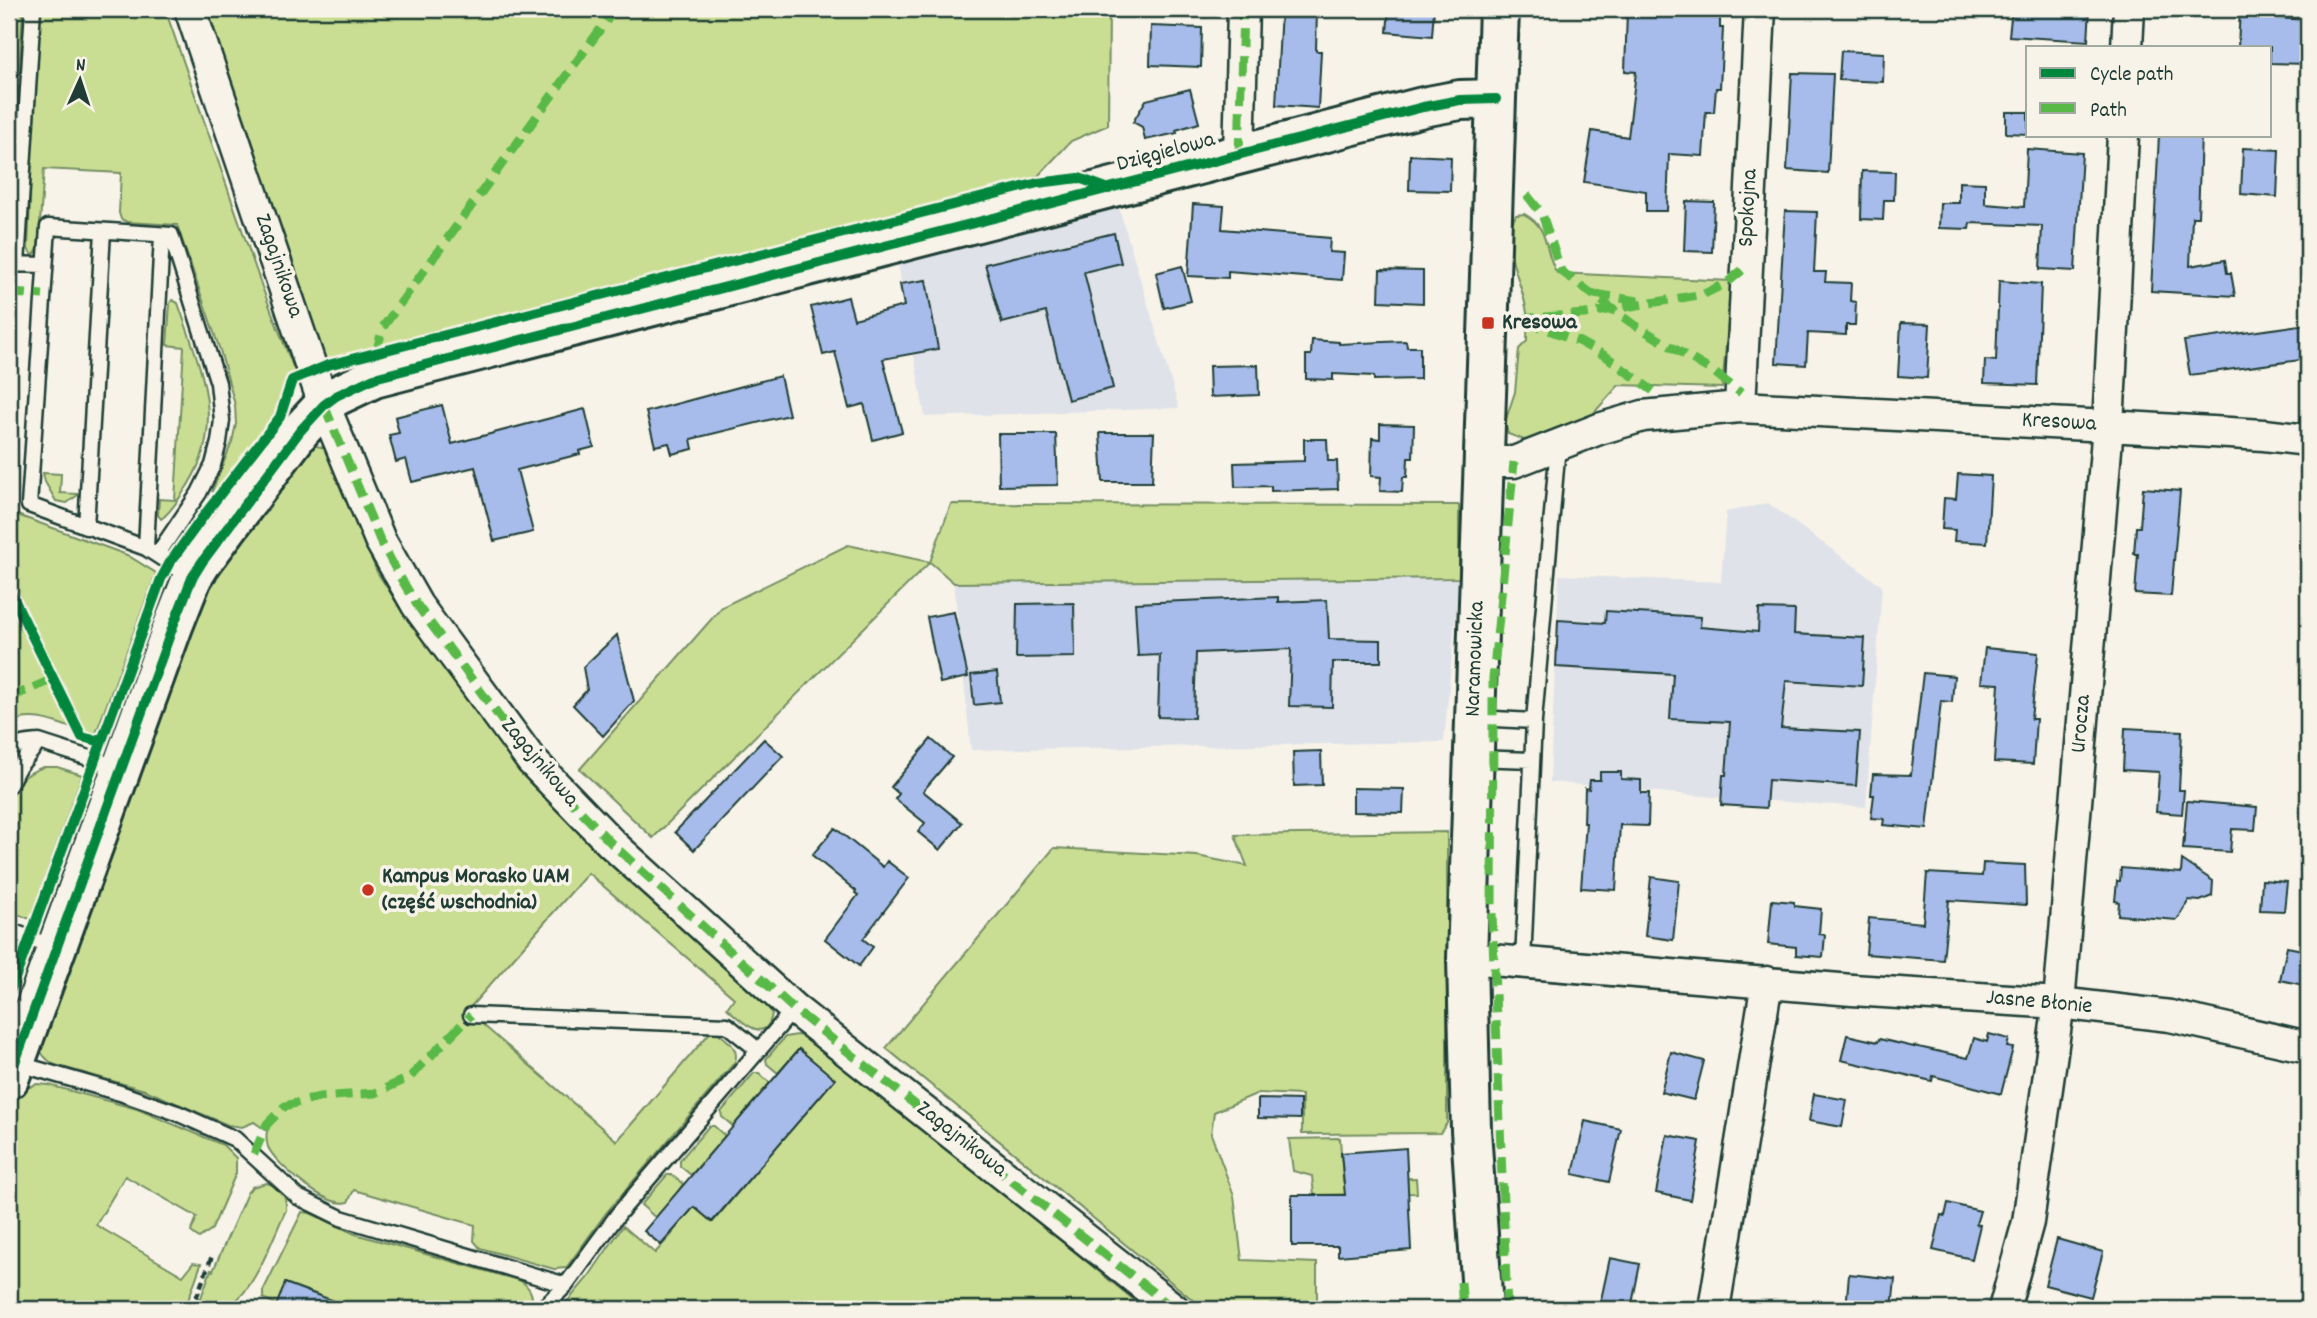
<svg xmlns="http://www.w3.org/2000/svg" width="2317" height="1318" viewBox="0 0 2317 1318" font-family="Dekko,sans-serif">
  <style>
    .built { fill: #dfe2e9 }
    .green { fill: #cade93; stroke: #748e64; stroke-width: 2 }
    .building { fill: #a8bceb; stroke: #1f3d34; stroke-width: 2 }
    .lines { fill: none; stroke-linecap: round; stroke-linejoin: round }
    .lane-casing { stroke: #1f3d34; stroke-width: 19 }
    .street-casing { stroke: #1f3d34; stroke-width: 35 }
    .secondary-casing { stroke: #1f3d34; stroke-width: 44 }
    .path { stroke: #1f3d34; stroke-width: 4.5; stroke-dasharray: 7 5; stroke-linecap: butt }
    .lane { stroke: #f7f3e8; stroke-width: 14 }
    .street { stroke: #f7f3e8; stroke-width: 30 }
    .secondary { stroke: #f7f3e8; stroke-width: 38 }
    .quiet { stroke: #58b947; stroke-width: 9; stroke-dasharray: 18 9; stroke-linecap: butt }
    .cycleway-casing { stroke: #f7f3e8; stroke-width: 15 }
    .cycleway { stroke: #00873e; stroke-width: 10 }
    .poi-dot { fill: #c8321e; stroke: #f7f3e8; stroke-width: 2.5 }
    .labels { text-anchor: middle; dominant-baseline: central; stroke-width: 7; stroke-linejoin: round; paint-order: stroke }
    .street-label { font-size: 23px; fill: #1f3d34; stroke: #f7f3e8 }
    .poi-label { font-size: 23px; font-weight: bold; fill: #1f3d34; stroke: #f7f3e8; text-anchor: start }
  </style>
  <rect width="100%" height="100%" fill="#f7f3e8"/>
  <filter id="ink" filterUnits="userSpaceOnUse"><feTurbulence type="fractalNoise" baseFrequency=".0143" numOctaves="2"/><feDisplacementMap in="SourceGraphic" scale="14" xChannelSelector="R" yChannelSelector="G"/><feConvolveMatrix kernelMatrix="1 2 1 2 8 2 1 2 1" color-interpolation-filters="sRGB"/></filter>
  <g filter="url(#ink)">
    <path class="built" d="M1119,208l60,200 -254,9 -27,-153z
      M1768,503l114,83 -16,221 -142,-9 -174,-16 9,-207 162,7 5,-70z
      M1459,578l-15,164 -473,8 -17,-167z"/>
    <path class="green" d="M9,9h14l-4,64h-10z
      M38,9h127l97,278 33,85 -8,4 -13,39 -60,78 -2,-2 20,-49 4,-18 -1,-19 -15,-55 -43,-125 -50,-3 -6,-3 -2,-6 2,-40 -77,-4 -6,80 -3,5 -3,1 -4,-6z
      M202,9h907l-1,116 -37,16 -34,36 -714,183z
      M9,86l9,1 -6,128h-3z
      M1524,214c27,14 19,37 33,59l175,8 -10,107 -103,-3 -27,30 -29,14 -36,12 -19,-7 -3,-12 10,-30 4,-43 8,-8c0,-9 1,-19 0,-28 -4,-32 -29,-66 -11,-98z
      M172,300l6,3c23,68 52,125 4,191 -6,9 -12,19 -21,25l-3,-4 1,-16 16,1 9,-153 -17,-2 3,-42z
      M311,445l15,3 6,6 21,59 24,59 34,53 40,50 39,56 42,54 234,219 6,9c-5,35 -33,6 -45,-5l7,-10 -146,-125 -121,138 150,130 96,-112c11,9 27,17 22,33l-129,151 -40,55 -12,1 -74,-21 -6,-7 1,-16 -121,-35 -6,12c-20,7 -72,-37 -80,-55 -2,-6 -2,-10 -1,-16l-13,-9 -12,5 -14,-2 -83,-35 -90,-25c-10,-6 -14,-11 -18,-22l156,-436z
      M43,473l18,1 -1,19 19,1 -12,9 -11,-2 -11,-19z
      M951,504l508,1v73l-505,5 -24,-21 -277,276 -73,-69 142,-162 126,-62 82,17z
      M9,512l118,43 29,18 -60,160h-9l-78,-158z
      M9,603l62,125c-20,-8 -41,-15 -62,-5z
      M44,767h13l25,8 -52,144 -21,-8c0,-29 -6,-99 6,-121 6,-13 16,-19 29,-23z
      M1447,832v291l-7,10 -138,1v-39l-44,-2 -44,19 -3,22 23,62 8,64 75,3v46h-113l-318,-261 168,-200 143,8 50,10 -12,-31z
      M797,1035l15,4 36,28 297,242h-584l28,-33 34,-50 32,27 18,-20 -32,-28 26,-30h5l11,9 -6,9 36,29 121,-143 -35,-30 -21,24 -11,-9 -1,-5 19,-22z
      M754,1073h5l11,10 -37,43 -11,-9 -1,-5z
      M37,1084l12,1 88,24 86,36 13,13v15l-24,56 -13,9 -8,-6 6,-15 -72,-41 -29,49 87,51 10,-13 8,1 -16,45h-176v-195c6,-16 12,-25 28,-30z
      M709,1126h5l11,10 -34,39 -11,-9v-6z
      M1340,1138l3,43 73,-3 1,15 -103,2 -2,-19 -19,-5 -4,-32z
      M266,1183c14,3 21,12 20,27 -12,24 -33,87 -59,96l-1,3h-29l14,-39 2,1 34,-78 5,-6z
      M302,1212l8,1 45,21 166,47c10,7 14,16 9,28h-173l-72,-26 -8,22 -14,-7v-7z"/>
    <path class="building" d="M1281,9h36l-1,42h5l-3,57 -42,-3z
      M1389,9h45l-2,27 -45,-4z
      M1653,9h34v5h33v14h3l-3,60h-4l-2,24h-8l-3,44 -34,-2 -2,57h-21v-20l-62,-9 8,-51 36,6 8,-65 -11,-1 2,-59h26z
      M2012,9h78l-2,32 -79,-5z
      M2240,9h40l-1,9 29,2v44l-38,-1v-16h-32z
      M1151,26l51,2 -1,39 -51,-2z
      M1841,51l43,2 -1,29 -44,-2z
      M1792,73l41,1 -5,99 -41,-3z
      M1190,89l9,34 -23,7 1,3 -32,7 -3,-13 -9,-5 13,-22z
      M2006,112h22v22l-22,-1z
      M2159,135h42l-3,82h-6l-2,49 35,-6 2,13h4l4,23 -84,-5z
      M2243,148l36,2 -2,47 -36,-3z
      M2027,149l55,4 -7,118 -35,-2 2,-43 -72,-3 -1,6 -30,-1 1,-25h19v-21l26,1v21l39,3z
      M1410,155l41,2 -1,34 -41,-1z
      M1862,171l33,1 -1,28h-10l-1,20 -22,-1z
      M1686,201l28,1 -2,50 -28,-1z
      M1193,204l31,2 -2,23 108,9 -1,14 15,1 -2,27 -114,-9v7l-40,-2z
      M1785,211l32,1 -3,60h12l-1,10 26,1 -1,18 6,1 -1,23h-9v10l-38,-2 -2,32 -30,-2z
      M1114,233l7,30 -37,9 29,116 -45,12 -22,-88 -44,11 -17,-59z
      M1182,266l9,35 -27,7 -8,-35z
      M1380,270l43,1v32l-44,-2z
      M926,280l12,69 -55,10 19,73 -29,8 -9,-36 -15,4 -14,-56 -12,3 -12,-48 37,-10 6,22 50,-13 -4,-22z
      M1999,281l42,3 -4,101 -53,-2 1,-23 11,1z
      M1901,323l29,1 -3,54 -29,-2z
      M2308,324v35l-118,16 -6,-34z
      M1312,340l27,2v2l67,-3 1,6h13v32l-46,1v-4l-41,-2v6l-27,-1v-24h5z
      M1258,365l1,30 -49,2 -1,-31z
      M780,376l9,39 -98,24 2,10 -21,5 -3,-11 -14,3 -9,-34z
      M442,405l10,39 133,-35 9,38 -15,4 1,3 -63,16 16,62 -39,9 -19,-74 -63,15 -6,-23 -10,3 -7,-27 10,-2 -4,-16z
      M1380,424l34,1 -1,33h-5l-1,19h-4l-1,15 -22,-1 1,-14 -10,-1 1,-38 8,1z
      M1100,433h54l-2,49h-49z
      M998,434h58l2,51 -59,1z
      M1304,439h23l1,22h9l1,28 -67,2v-5l-36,1 -1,-24 70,-2z
      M1958,474l33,2 -4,67 -33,-2 1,-11 -13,-1 2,-31 12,1z
      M2143,488l37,3 -9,105 -36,-2 3,-40h-4l2,-27h4z
      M1278,597v5l49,-2 2,39 52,1v22h-48l-1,45 -43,-1 2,-57 -95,4 -2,65 -36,-1 2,-62 -22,1 -3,-53z
      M1074,603l1,54 -59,1 1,-54z
      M1759,609l36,1 -1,24 71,4 -3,48 -76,-5 -5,47 79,4 -4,54 -88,-6 -2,28 -45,-3 2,-30h3l4,-53 -60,-3 3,-45 -117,-7 2,-47 47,3 1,-12 95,6 -1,10 58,5z
      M954,612l14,65 -28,6 -13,-66z
      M617,635l17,66 -31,35 -30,-31 14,-15 -4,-23z
      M1985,648l53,5 -7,66h5l-3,45 -39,-2 5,-78 -18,-1z
      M997,672l3,30 -26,3 -3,-30z
      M1923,673l31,3 -2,26 -11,-1 -14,128 -44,-4 1,-6 -13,-1 3,-23h-3l2,-21 38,1z
      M2125,728l57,3 -3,59h5l-2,24 -26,-2 3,-40 -36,-2z
      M764,739l19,17 -89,94 -19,-18z
      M931,739l21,18 -29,34 39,32 -22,27 -22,-18 7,-9 -30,-24 4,-5 -8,-7z
      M1321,751l1,34 -28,1 -1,-34z
      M1600,772h21v7l20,1v13h8l-1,33 -28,-1 -4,65 -35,-2 5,-65h-2l1,-35 4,1 1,-9h10z
      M1353,788l51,1 -1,24 -50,-1z
      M2187,801l70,6 -2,23 -23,-1 -2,23 -47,-3z
      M835,828l48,39 4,-6 22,17 -46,61 10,8 -14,19 -34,-27 33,-44 -3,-2 1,-2 -44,-36z
      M2182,860l31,21 -1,15 -12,5 -11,-1 -12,20 -59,-5 1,-13 -4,-1 2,-20h3l1,-13 60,5z
      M1983,863l42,2 1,40 -77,-5 -6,60 -77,-6 3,-36 54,5 4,-50 55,3z
      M1651,877l28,4 -6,59 -28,-4z
      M2262,880l25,2 -3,29 -24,-1z
      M1772,900l22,2v4l27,3 -2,25 6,1 -2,22 -27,-2v-8l-28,-3z
      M2287,947l21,4v35l-28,-6z
      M1989,1034l20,5 -2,8 6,1 -12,46 -68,-18 -1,5 -91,-21 6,-25 31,7 1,-3 35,8v-1l54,12 6,-20 13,4z
      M799,1049l36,30 -123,143 -18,-15 -33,38 -17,-14z
      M1671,1052l33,9 -10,39 -33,-8z
      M1814,1094l33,6 -5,27 -33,-6z
      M1258,1099l42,1v19l-42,-1z
      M1585,1121l36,8 -12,53 -36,-8z
      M1667,1135l33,6 -10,59 -34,-7z
      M1406,1148l5,102 -73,6v-10h-46v-51h53l-4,-42z
      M1948,1203l32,8 -4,13 4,1 -8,34 -39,-9 8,-35 4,1z
      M2057,1239l46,13 -12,45 -46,-12z
      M1610,1258l30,6 -9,45h-32z
      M1849,1274l46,5 -3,30h-46z
      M285,1283l64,24v2h-74z"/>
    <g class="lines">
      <defs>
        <path id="lane" d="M9,264l36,1
          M17,265l16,-256
          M86,527l17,-296
          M146,548l16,-313
          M157,555l42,-62 14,-28 6,-23 3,-22 -4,-37 -47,-148 -123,-8 -19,278 117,43 45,29
          M1475,718l59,3
          M9,751c9,-8 19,-8 30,-9l81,26
          M1474,758l58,2
          M9,785l8,-16 22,-27
          M9,930l47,18
          M1523,962l11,-241 24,-276
          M471,1015l256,10 31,25
          M16,1063l104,30 57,20 58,26 63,58 43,21 225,67
          M542,1309l24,-24 53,-72 175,-204"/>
        <path id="street" d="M190,9l134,396 56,135 37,65 114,155 81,84 182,165 380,300
          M2127,47l2,-38
          M1239,155l4,-146
          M1740,407l20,-398
          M1483,462h31l85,-33 44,-13 97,-9 368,19 156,9 44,5
          M1467,958l385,32 207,13 111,13 138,31
          M1714,1309l53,-327
          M2004,1309l24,-87 31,-219 49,-577 15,-291"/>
        <path id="secondary" d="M9,1079l164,-453 19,-48 10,-16 98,-131 24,-26 12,-9 38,-18 1049,-271 37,-7 36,-1
          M1483,1309l-12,-179 -4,-172 32,-949"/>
      </defs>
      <use href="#lane" class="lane-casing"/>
      <use href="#street" class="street-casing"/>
      <use href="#secondary" class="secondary-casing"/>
      <path class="path" d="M192,1309l20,-53"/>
      <use href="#lane" class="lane"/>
      <use href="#street" class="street"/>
      <use href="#secondary" class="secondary"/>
      <path class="quiet" d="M1239,155l4,-146
        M1527,195l15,19 19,57 69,51 85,51 26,20
        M9,293l34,2
        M1594,294l45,7
        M1517,319l68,-5 119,-20 24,-12 18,-15
        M1524,321l54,20 29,16 46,34
        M376,353l7,-26 232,-318
        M324,405l56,135 20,37 17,28 114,155 81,84 182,165 380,300
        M9,698l44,-19
        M254,1154l13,-30 18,-18 34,-9 56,-4 34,-15 62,-63
        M1461,1282l2,27
        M1507,1309l-15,-396 1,-194v-41l21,-216"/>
      <defs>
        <path id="cycleway" d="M9,589l73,148 12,3 8,-2
          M9,995l152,-416 8,-15 36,-50 75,-97 12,-37 36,-15 710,-182 41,-5 30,11
          M9,1079l164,-453 19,-48 10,-16 98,-131 24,-26 12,-9 38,-18 1049,-271 37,-7 36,-1"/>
      </defs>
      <use href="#cycleway" class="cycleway-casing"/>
      <use href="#cycleway" class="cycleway"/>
    </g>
  </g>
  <g class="poi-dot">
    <rect x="1481" y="316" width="14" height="14" rx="3.5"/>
    <circle cx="368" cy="890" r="7"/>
  </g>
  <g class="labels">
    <g class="street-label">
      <text transform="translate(1166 153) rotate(-15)">Dzięgielowa</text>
      <text transform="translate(1749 208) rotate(-87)">Spokojna</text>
      <text transform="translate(278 266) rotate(71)">Zagajnikowa</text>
      <text transform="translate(2059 423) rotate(3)">Kresowa</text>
      <text transform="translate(1476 659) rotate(-88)">Naramowicka</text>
      <text transform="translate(2082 724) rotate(-85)">Urocza</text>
      <text transform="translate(539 763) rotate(50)">Zagajnikowa</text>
      <text transform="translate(2039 1003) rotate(5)">Jasne Błonie</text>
      <text transform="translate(961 1140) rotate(38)">Zagajnikowa</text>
    </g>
    <g class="poi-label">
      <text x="1502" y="323">Kresowa</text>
      <text x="382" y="877">Kampus Morasko UAM<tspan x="382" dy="26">(część wschodnia)</tspan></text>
    </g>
  </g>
  <rect width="2317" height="1318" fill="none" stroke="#f7f3e8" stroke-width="35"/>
  <rect x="18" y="18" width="2282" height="1283" fill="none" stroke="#1f3d34" stroke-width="2.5" filter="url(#ink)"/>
  <rect x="2026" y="46" width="245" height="91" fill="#f7f3e8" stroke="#a1aaa0" stroke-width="2"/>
  <rect x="2040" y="68" width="35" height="10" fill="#00873e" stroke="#a1aaa0" stroke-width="2"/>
  <text x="2090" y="80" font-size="21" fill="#1f3d34">Cycle path</text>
  <rect x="2040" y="103" width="35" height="10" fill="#58b947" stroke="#a1aaa0" stroke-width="2"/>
  <text x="2090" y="116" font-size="21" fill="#1f3d34">Path</text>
  <g transform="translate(80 80) rotate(3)" stroke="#f7f3e8" stroke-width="5" paint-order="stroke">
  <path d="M0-5L12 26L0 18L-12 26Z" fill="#1f3d34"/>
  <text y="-10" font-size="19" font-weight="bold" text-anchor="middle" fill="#1f3d34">N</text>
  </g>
</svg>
